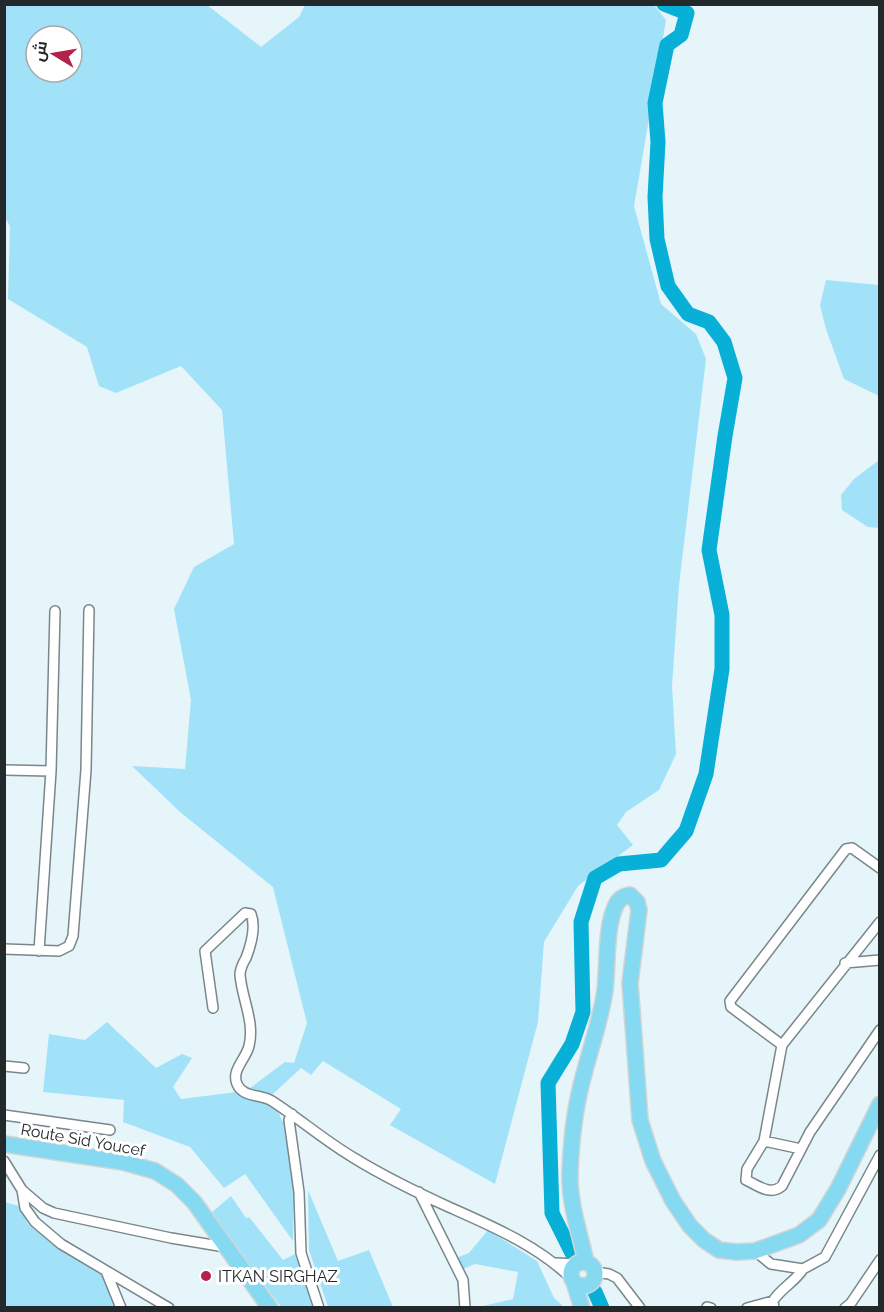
<svg xmlns="http://www.w3.org/2000/svg" width="884" height="1312" viewBox="0 0 884 1312" font-family="Raleway,Cairo,sans-serif">
  <style>
    .green { fill: #a1e2f8; fill-rule: evenodd }
    .lines { fill: none; stroke-linecap: round; stroke-linejoin: round }
    .river { stroke: #08afd6; stroke-width: 15 }
    .street-casing { stroke: #79878c; stroke-width: 12 }
    .primary-casing { stroke: #d3d4d4; stroke-width: 18 }
    .street { stroke: #fff; stroke-width: 9 }
    .primary { stroke: #85daf2; stroke-width: 15 }
    .poi-dot { fill: #b3224a; stroke: #fff; stroke-width: 2 }
    .labels { text-anchor: middle; dominant-baseline: central; stroke-width: 6; stroke-linejoin: round; paint-order: stroke }
    .street-label { font-size: 16px; fill: #23282a; stroke: #fff }
    .poi-label { font-size: 16px; fill: #23282a; stroke: #fff; text-anchor: start }
  </style>
  <rect width="100%" height="100%" fill="#e6f5fa"/>
  <path class="green" d="M654,5l12,15 -32,186 27,98 35,30 10,25 -27,226 -7,101 4,68 -17,36 -33,22 -9,13 16,20 -55,41 -34,56 -6,80 -43,162 -105,-59 11,-16 -78,-48 -12,14 -10,-7 -28,26 -23,-6 35,-26 9,1 13,-40 -34,-136 -93,-75 -48,-46 53,3 6,-69 -17,-91 20,-42 40,-23 -12,-134 -41,-44 -65,27 -17,-7 -12,-39 -79,-48 2,-73 -6,-10 1,-211h202l54,42 38,-30 6,-12zM36,36h36v36h-36z
    M826,280l53,5v111l-35,-17 -18,-50 -6,-24z
    M879,460v68l-11,-1 -26,-17 -1,-15 13,-16z
    M107,1022l49,46 26,-14 10,4 -19,29 8,12 64,-8 31,14 6,16 4,-1 8,69 -1,52 -48,-67 -21,14 -34,-41 -67,-25 1,-22 -81,-8 6,-58 36,6z
    M308,1190l30,71 31,-11 24,57h-65l-19,-57z
    M231,1196l15,22 3,-1 34,43 12,-6 20,53h-34l-70,-94z
    M4,1202l15,4 9,18 32,26 43,23 12,34h-110z
    M488,1230l49,31 17,37 10,9h-80l-1,-1 30,-7 5,-27 -43,-8 -14,6 -5,-12 13,-5z"/>
  <g class="lines">
    <path class="river" d="M572,1253l-20,-40 -4,-130 24,-39 11,-32 -2,-90 14,-44 24,-14 42,-4 25,-29 20,-57 16,-105v-54l-13,-65 16,-114 10,-58 -11,-36 -15,-20 -21,-8 -20,-28 -11,-47 -2,-42 3,-55 -3,-39 12,-58 14,-10 6,-22 -23,-9
      M595,1292l7,16"/>
    <defs>
      <path id="street" d="M4,770l47,1
        M880,922l-98,123 -18,96 -17,28 -1,11c13,6 24,16 36,6l28,-54 70,-102
        M4,949l55,2 10,-5 4,-10 13,-166 3,-160
        M39,951l12,-180 4,-160
        M845,963l35,-3
        M213,1008l-8,-57 40,-38 6,1c5,13 0,31 -5,44 -3,5 -6,11 -6,17 2,24 15,47 9,71 -3,13 -18,24 -12,38 6,14 24,10 35,17 28,18 53,40 82,57 31,19 64,35 97,50 43,19 87,38 121,71
        M782,1045l-51,-38 -1,-6 116,-152 6,-1 28,20
        M4,1066l20,2
        M292,1114l-3,6 10,72 2,61 18,55
        M4,1115l106,15
        M764,1141l37,8
        M4,1161l18,29 3,18 10,14 26,22 108,64
        M22,1190l21,18 11,5 117,25 54,9
        M419,1192l44,88 2,28
        M755,1251l16,13 32,5c-8,13 -22,19 -30,32l1,7
        M556,1263l20,1
        M803,1269l22,-12 55,-102
        M106,1271l15,37
        M595,1272l14,2 8,4 23,30
        M707,1307l4,1
        M747,1308l26,-7
        M845,1308l6,-5 29,-43"/>
      <path id="primary" d="M4,1144l119,18 32,9 22,14 17,17 76,106
        M571 1274a12 12 0 1 1 24 0a12 12 0 1 1-24 0Z
        M586,1262c-6,-28 -17,-59 -16,-89 1,-33 5,-67 14,-99 7,-28 17,-55 21,-84 3,-25 0,-62 11,-85 3,-7 8,-9 14,-10l7,7 2,8 -9,73 10,137 13,41 20,40 17,25 14,14 15,10 18,2 18,-1 44,-16 20,-15 19,-31 42,-85
        M574,1282l8,26"/>
    </defs>
    <use href="#street" class="street-casing"/>
    <use href="#primary" class="primary-casing"/>
    <use href="#street" class="street"/>
    <use href="#primary" class="primary"/>
  </g>
  <circle class="poi-dot" cx="206" cy="1276" r="6"/>
  <g class="labels">
    <g class="street-label">
      <text transform="translate(83 1140) rotate(10)">Route Sid Youcef</text>
    </g>
    <g class="poi-label">
      <text x="218" y="1276">ITKAN SIRGHAZ</text>
    </g>
  </g>
  <rect width="884" height="1312" fill="none" stroke="#23282a" stroke-width="12"/>
  <g transform="translate(54 54) rotate(281)"><circle r="28" fill="#ffffff" stroke="#a7a9aa" stroke-width="1.5"/>
  <path d="M0-4.5L10 22L0 15L-10 22Z" fill="#b3224a"/>
  <text y="-9" font-size="16" font-weight="bold" text-anchor="middle" fill="#23282a">ش</text>
  </g>
</svg>
